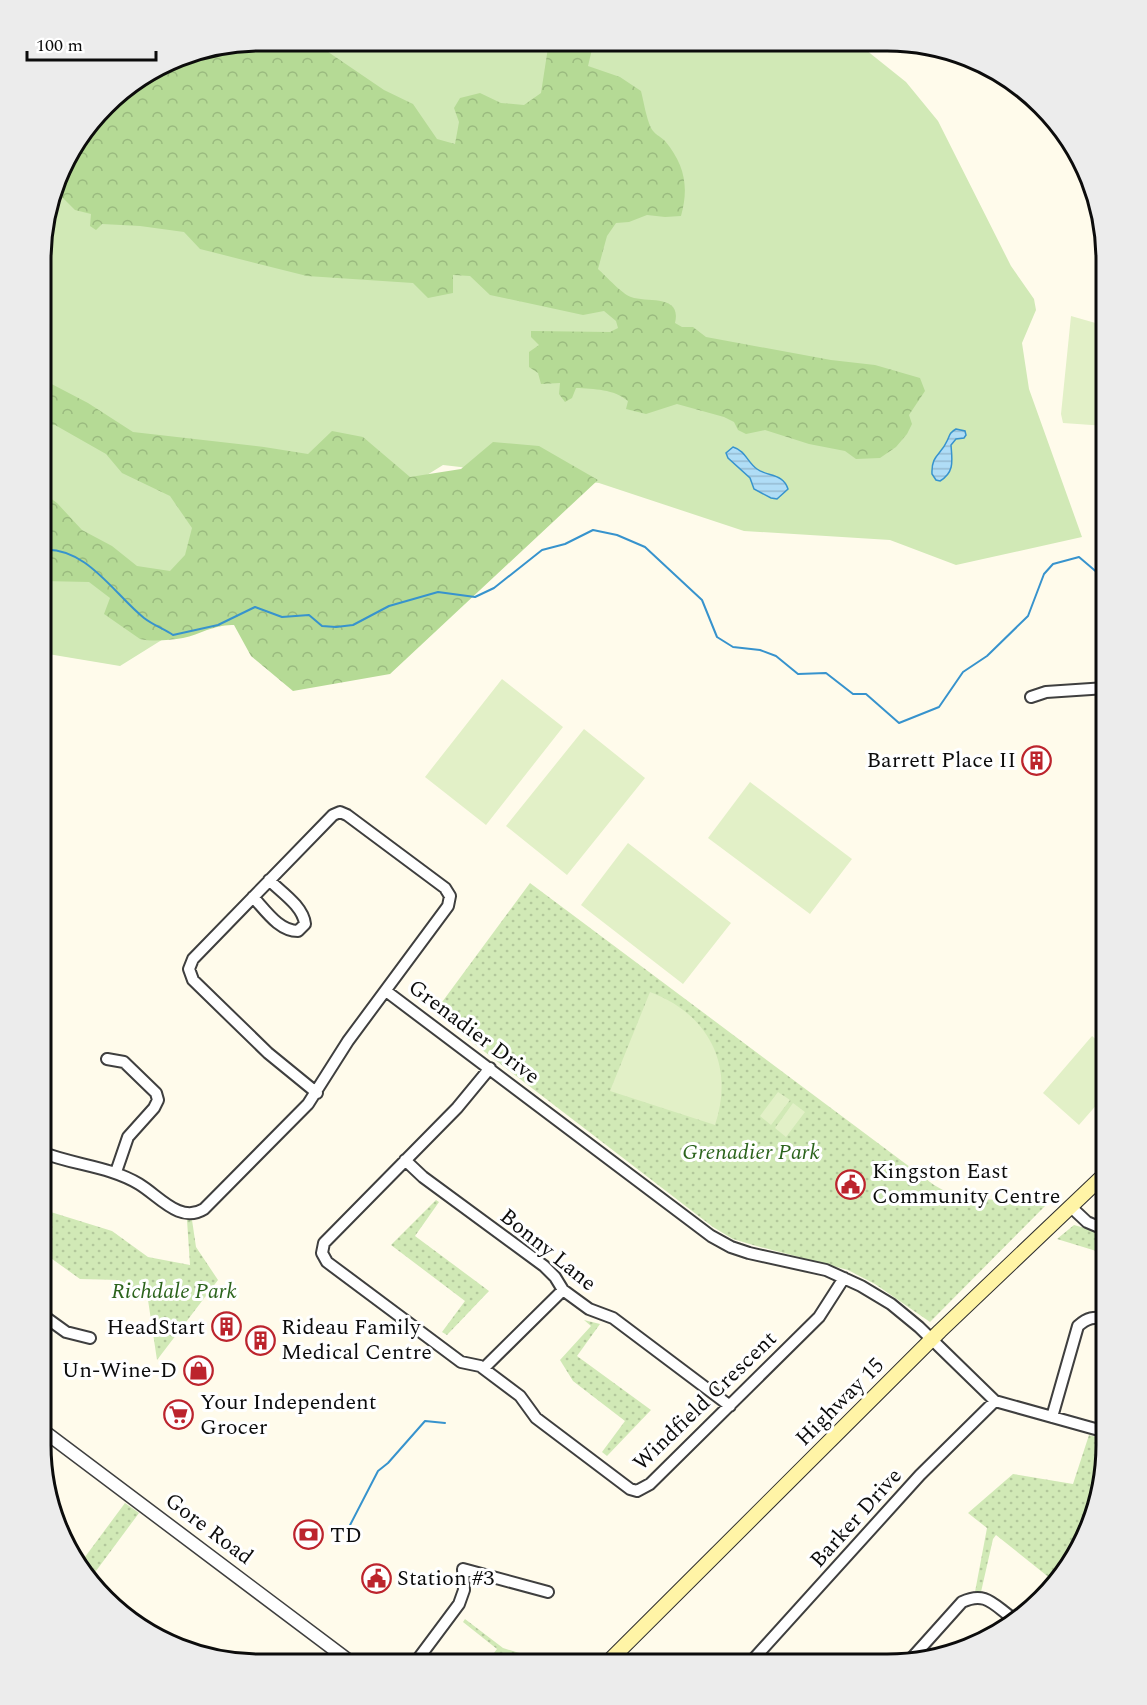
<svg xmlns="http://www.w3.org/2000/svg" width="1147" height="1705" viewBox="0 0 1147 1705" font-family="Spectral,serif">
  <style>
    .grass { fill: #d1e9b6 }
    .forest { fill: url(#forest-crowns) }
    .park { fill: url(#park-dots) }
    .pitch { fill: #e2f0c7 }
    .water { fill: url(#water-rules); stroke: #3793cd; stroke-width: 1.5 }
    .lines { fill: none; stroke-linecap: round; stroke-linejoin: round }
    .stream { stroke: #3793cd; stroke-width: 2 }
    .minor-casing { stroke: #3f3f3f; stroke-width: 14 }
    .tertiary-casing { stroke: #3f3f3f; stroke-width: 15 }
    .secondary-casing { stroke: #2e2e2e; stroke-width: 16 }
    .minor { stroke: #fff; stroke-width: 10 }
    .tertiary { stroke: #fff; stroke-width: 12 }
    .secondary { stroke: #fff4a6; stroke-width: 14 }
    .labels { text-anchor: middle; dominant-baseline: central; stroke-width: 6; stroke-linejoin: round; paint-order: stroke }
    .poi-label { font-size: 22px; fill: #0c0c0c; stroke: #fff; text-anchor: start }
    .street-label { font-size: 22px; fill: #0c0c0c; stroke: #fff }
    .park-label { font-size: 22px; font-style: italic; fill: #2c641d; stroke: #fff }
    .rim { fill: none; stroke: #0c0c0c; stroke-width: 3 }
  </style>
  <defs>
    <pattern id="forest-crowns" width="20" height="18" patternUnits="userSpaceOnUse" patternTransform="scale(1.5)"><rect width="20" height="18" fill="#b5da95"/><path d="M2 6a3 3 0 1 1 6 0M12 15a3 3 0 1 1 6 0" fill="none" stroke="#9aba7f"/></pattern>
    <pattern id="park-dots" width="8" height="8" patternUnits="userSpaceOnUse" patternTransform="scale(1.5)"><rect width="8" height="8" fill="#d1e9b6"/><path d="M2 2h.1M6 6h.1" fill="none" stroke="#b2c79b" stroke-width="1.8" stroke-linecap="round"/></pattern>
    <pattern id="water-rules" width="6" height="5" patternUnits="userSpaceOnUse" patternTransform="scale(1.5)"><rect width="6" height="5" fill="#b0ddf6"/><path d="M0 2.5h6" fill="none" stroke="#96bcd2"/></pattern>
  </defs>
  <rect width="100%" height="100%" fill="#fffbeb"/>
  <path class="grass" d="M260,41l596,1 50,40 32,39 73,145 23,33 2,11 -14,33 7,46 53,148 -126,28 -66,-25 -146,-9 -145,-48 -156,-18 -323,201 -78,-13v-422l28,-80 46,-56 73,-43z"/>
  <path class="forest" d="M260,41h52l72,49 29,14 24,35 18,5 4,-22 -5,-14 6,-10 20,-5 21,10 23,2 17,-12 8,-52h45l-6,25 32,11 21,14c3,12 5,26 10,37 3,6 9,8 14,13 20,24 24,46 16,75l-16,1 -18,-2 -18,7 -13,1 -9,13 -9,33c8,7 24,25 33,28 17,6 51,-3 44,26l7,4h11l13,10 125,23 44,5 45,13 5,13 -16,24 3,9 -5,10 -11,13 -16,11 -24,1 -11,-8 -36,-7 -44,-14 -19,4 -8,-4 -4,-8 -10,-5 -47,-13 -31,10 -20,-5 2,-8c-14,-12 -34,-12 -52,-13l-4,10 -7,4 -6,-8 1,-11 -19,1 -3,-11 -9,-6v-15l10,-7 -8,-8v-6l79,1 8,-4 -2,-7 -12,-10 -21,4 -93,-20 -20,-19 -17,-1v18l-25,5 -15,-15 -106,-7 -107,-27 -16,-17 -44,-6 -38,-2 -6,6 -6,-4 1,-12 -16,-4 -12,-12 -8,-4 15,-43 46,-56 73,-43z
    M42,379l46,24 45,29 131,15 44,7 24,-23 31,6 47,40 51,-8 32,-27 46,4 59,34 -208,194 -97,17 -42,-35 -17,-31c-19,-1 -33,9 -51,13 -13,2 -30,4 -43,1l-36,-25 6,-16 -21,-16 -47,-1v-89l15,11 25,27 30,16 25,20 33,5 15,-16 7,-27 -22,-32 -48,-23 -16,-19 -51,-29h-13z"/>
  <path class="park" d="M530,883l404,302 23,13 44,2c22,-2 28,-19 51,-1l-122,123 -55,-38 -27,-14 -95,-25 -20,-6 -20,-12 -279,-214z
    M436,1200l3,2 -24,34 74,55 -42,44 -5,-3 23,-31 -74,-56z
    M41,1209l71,22 36,26 42,8 -3,-45h5l4,27 22,33 -61,80 -9,-60 -29,-20 -39,-1 -39,-28z
    M1074,1225l32,9v20l-49,-15z
    M584,1320l16,4 -23,32 74,54 -44,46 -5,-4 23,-31 -52,-40 -13,-21 31,-34z
    M1089,1435l17,5 -13,48 7,3 -5,25 -34,62 -5,5 -60,-48 -3,4 -12,53h-6l12,-64 -19,-15 45,-39 60,10z
    M125,1503l14,10 -46,62 -11,-14z
    M465,1619l38,29 52,16 -69,-1 11,-14 -34,-27z"/>
  <path class="pitch" d="M1071,316l35,10v100l-43,-3 -2,-9z
    M502,679l61,48 -77,98 -61,-48z
    M584,729l61,49 -78,97 -61,-49z
    M750,782l102,77 -42,55 -102,-76z
    M628,843l103,80 -48,61 -102,-79z
    M650,992c59,22 85,74 65,133l-105,-34z
    M1092,1036l14,12v46l-27,31 -36,-32z
    M778,1092l12,8 -19,25 -11,-9z
    M793,1103l12,9 -19,25 -11,-9z"/>
  <path class="water" d="M956,429l9,2 1,4 -2,3 -8,1 -5,6c1,15 4,27 -11,36l-4,-1 -4,-6c-1,-19 9,-19 15,-33 3,-6 2,-8 9,-12z
    M733,447c13,4 14,15 24,22 11,8 26,4 31,20l-11,10 -6,-1 -17,-9 -4,-11 -22,-20 -2,-5z"/>
  <g class="lines">
    <path class="stream" d="M42,550c44,-4 72,44 102,68 9,7 20,11 29,17l45,-10 37,-18 27,10 27,-2 13,11 14,1 17,-2 36,-19 49,-14 37,5 19,-9 48,-38 23,-6 28,-14 24,5 28,12 57,53 15,37 16,10 27,3 16,6 22,18 28,-1 27,21h13l33,29 40,-16 24,-35 24,-16 41,-40 16,-42 9,-10 26,-7 27,23
      M348,1529l30,-58 10,-8 37,-42 20,2"/>
    <defs>
      <path id="minor" d="M1031,697l15,-5 60,-4
        M253,897c13,14 26,34 45,34l7,-7c-2,-18 -24,-32 -36,-44
        M386,991l325,245 20,11 18,6 77,17 35,16 30,18 28,23 76,74 111,31
        M107,1059l17,3 32,31 2,7 -4,8 -26,29 -12,35
        M490,1068l-33,40 -133,135 -2,10 5,9 134,100 19,4 40,30 16,22 94,71 7,2 13,-7 169,-167 25,-39
        M41,1152c32,13 68,14 98,32 20,12 41,40 65,25l104,-105 40,-63 100,-135 2,-10 -5,-8 -98,-73 -7,-3 -7,3 -140,144 -4,10 4,11 75,73 49,40
        M405,1160l18,17 121,89 11,11 8,13 26,19 24,9 117,88
        M1071,1207l16,15 19,8
        M41,1314l25,18 24,6
        M484,1368l79,-78
        M1052,1417l26,-91c9,-8 16,-10 28,-7
        M910,1660l52,-58c23,-11 31,2 49,15
        M415,1663l44,-59 5,-14 -1,-21 85,23
        M749,1664l171,-189 75,-74"/>
      <path id="tertiary" d="M41,1429l311,234"/>
      <path id="secondary" d="M606,1664l334,-333 166,-158"/>
    </defs>
    <use href="#minor" class="minor-casing"/>
    <use href="#tertiary" class="tertiary-casing"/>
    <use href="#secondary" class="secondary-casing"/>
    <use href="#minor" class="minor"/>
    <use href="#tertiary" class="tertiary"/>
    <use href="#secondary" class="secondary"/>
  </g>
  <defs>
    <symbol id="building-ring" viewBox="-11 -11 22 22"><circle r="9.5" fill="#fff" stroke="#bc242d" stroke-width="1.5"/><path d="M-4-6H4V6H1V3H-1V6H-4ZM-2.5-4.3h1.7v1.8h-1.7ZM.8-4.3h1.7v1.8H.8ZM-2.5-1h1.7V.8h-1.7ZM.8-1h1.7V.8H.8Z" fill="#bc242d"/></symbol>
    <symbol id="civic-ring" viewBox="-11 -11 22 22"><circle r="9.5" fill="#fff" stroke="#bc242d" stroke-width="1.5"/><path d="M-.6-6.5H3V-4.5H.6V-3L4-1V1h2V6H-6V1h2V-1L-.6-3ZM-1.2 2.5V6h2.4V2.5Z" fill="#bc242d"/></symbol>
    <symbol id="shop-ring" viewBox="-11 -11 22 22"><circle r="9.5" fill="#fff" stroke="#bc242d" stroke-width="1.5"/><path d="M-5-2.5h2.3a2.7 3.5 0 0 1 5.4 0H5L5.5 6h-11ZM-1.5-2.5h3a1.5 2.3 0 0 0-3 0Z" fill="#bc242d"/></symbol>
    <symbol id="supermarket-ring" viewBox="-11 -11 22 22"><circle r="9.5" fill="#fff" stroke="#bc242d" stroke-width="1.5"/><path d="M-6-5.5h2.5l.6 2H6L4.5 2H-2.5L-4.4-4H-6ZM-1.5 3.2a1.3 1.3 0 1 0 .1 0ZM3 3.2a1.3 1.3 0 1 0 .1 0Z" fill="#bc242d"/></symbol>
    <symbol id="bank-ring" viewBox="-11 -11 22 22"><circle r="9.5" fill="#fff" stroke="#bc242d" stroke-width="1.5"/><path d="M-6-4H6V4H-6ZM0-2.3a2.3 2.3 0 1 0 0 4.6a2.3 2.3 0 1 0 0-4.6Z" fill="#bc242d"/></symbol>
  </defs>
  <g fill-rule="evenodd">
    <use href="#building-ring" x="1020" y="744" width="33" height="33"/>
    <use href="#civic-ring" x="834" y="1168" width="33" height="33"/>
    <use href="#building-ring" x="210" y="1310" width="33" height="33"/>
    <use href="#building-ring" x="244" y="1324" width="33" height="33"/>
    <use href="#shop-ring" x="182" y="1354" width="33" height="33"/>
    <use href="#supermarket-ring" x="162" y="1398" width="33" height="33"/>
    <use href="#bank-ring" x="292" y="1518" width="33" height="33"/>
    <use href="#civic-ring" x="360" y="1562" width="33" height="33"/>
  </g>
  <g class="labels">
    <g class="poi-label">
      <text x="1016" y="760" text-anchor="end">Barrett Place II</text>
      <text x="872" y="1171">Kingston East<tspan x="872" dy="25">Community Centre</tspan></text>
      <text x="205" y="1327" text-anchor="end">HeadStart</text>
      <text x="281" y="1327">Rideau Family<tspan x="281" dy="25">Medical Centre</tspan></text>
      <text x="177" y="1370" text-anchor="end">Un-Wine-D</text>
      <text x="200" y="1402">Your Independent<tspan x="200" dy="25">Grocer</tspan></text>
      <text x="330" y="1535">TD</text>
      <text x="397" y="1578">Station #3</text>
    </g>
    <g class="street-label">
      <text transform="translate(474 1032) rotate(37)">Grenadier Drive</text>
      <text transform="translate(548 1250) rotate(39)">Bonny Lane</text>
      <text transform="translate(705 1401) rotate(-44)">Windfield Crescent</text>
      <text transform="translate(840 1402) rotate(-45)">Highway 15</text>
      <text transform="translate(856 1518) rotate(-48)">Barker Drive</text>
      <text transform="translate(209 1529) rotate(37)">Gore Road</text>
    </g>
    <g class="park-label">
      <text x="751" y="1152">Grenadier Park</text>
      <text x="174" y="1291">Richdale Park</text>
    </g>
  </g>
  <path d="M0 0H1147V1705H0ZM260 51H887A209 209 0 0 1 1096 260V1445A209 209 0 0 1 887 1654H260A209 209 0 0 1 51 1445V260A209 209 0 0 1 260 51Z" fill="#ececec" fill-rule="evenodd"/>
  <path class="rim" d="M260 51H887A209 209 0 0 1 1096 260V1445A209 209 0 0 1 887 1654H260A209 209 0 0 1 51 1445V260A209 209 0 0 1 260 51Z"/>
  <path d="M27 51v9h129v-9" fill="none" stroke="#0c0c0c" stroke-width="3"/>
  <text x="36" y="51" font-size="18" fill="#0c0c0c" stroke="#ffffff" stroke-width="4.5" paint-order="stroke">100 m</text>
</svg>
